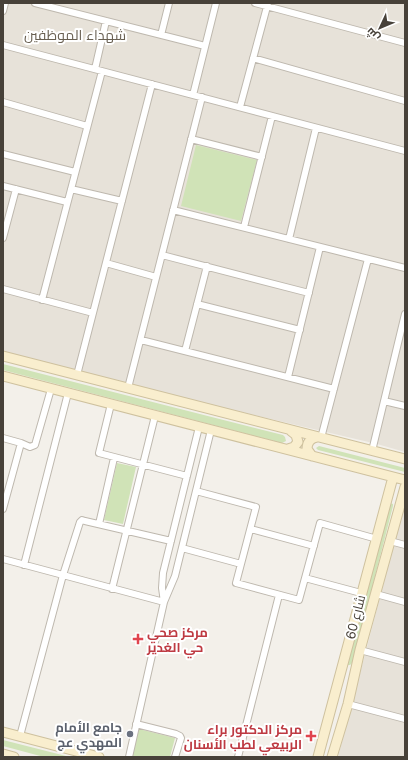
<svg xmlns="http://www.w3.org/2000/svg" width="408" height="760" viewBox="0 0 408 760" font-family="Inter,Cairo,sans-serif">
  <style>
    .residential { fill: #e7e2d9 }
    .green { fill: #d0e3b7 }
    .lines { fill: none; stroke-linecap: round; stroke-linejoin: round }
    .minor-casing { stroke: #beb8ae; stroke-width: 8 }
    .secondary-casing { stroke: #cec19e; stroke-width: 11 }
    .minor { stroke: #fff; stroke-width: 6 }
    .secondary { stroke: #f9eece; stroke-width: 9 }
    .health-dot { fill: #e0444e; stroke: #fff; stroke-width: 1.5 }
    .worship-dot { fill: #6b7280; stroke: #fff; stroke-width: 1.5 }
    .labels { text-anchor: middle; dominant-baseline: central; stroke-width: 4; stroke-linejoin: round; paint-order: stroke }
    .street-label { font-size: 13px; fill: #474139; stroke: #fff }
    .health-label { font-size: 13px; font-weight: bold; fill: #be3a42; stroke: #fff; text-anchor: start }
    .worship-label { font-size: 13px; font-weight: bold; fill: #5b616d; stroke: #fff; text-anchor: end }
    .neighbourhood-label { font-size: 14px; fill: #685f51; stroke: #fff }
  </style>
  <rect width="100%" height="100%" fill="#f3f0ea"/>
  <path class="residential" d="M3,3h402v449l-28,-8 -254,-60 -120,-32z
    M405,502v255h-67z"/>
  <path class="green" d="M196,145l61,15 -16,61 -60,-15z
    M3,364l280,71 2,2 1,4 -4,2 -279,-73z
    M319,446l86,22v4l-87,-22 -2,-2z
    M117,463l19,4 -13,57 -19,-4z
    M390,503l3,1v2l-40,156 -3,3h-2l-1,-1z
    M139,729l36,9 -5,19h-38z
    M3,740l67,17h-26l-41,-11z"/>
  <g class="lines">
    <defs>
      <path id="minor" d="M35,3l170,43
        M255,3l150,40
        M3,11l2,-8
        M161,35l8,-32
        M3,45l402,106
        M253,58l152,43
        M95,69l11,-48
        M193,95l23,-92
        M3,102l84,24
        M240,107l28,-104
        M191,139l71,18
        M3,154l72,18
        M3,186l64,16
        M71,189l51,12
        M173,210l232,58
        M244,227l28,-111
        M3,238l13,-49
        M289,239l27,-111
        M162,255l147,38
        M106,263l50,14
        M3,289l90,24
        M42,300l60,-229
        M197,304l103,26
        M141,340l193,49
        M185,351l22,-85
        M77,375l75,-291
        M288,377l32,-130
        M128,388l74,-291
        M384,401l21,5
        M111,404l-12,49 88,23
        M3,438l18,5
        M321,438l47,-179
        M372,451l33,-137
        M196,491l60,16 -20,76 63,17 21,-77 57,16
        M3,509l18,-66 9,4 5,-2 16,-56
        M99,524l15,-66
        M251,529l63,17
        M390,541l15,4
        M182,548l59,16
        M3,559l161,43
        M24,565l44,-172
        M305,578l56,15
        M112,589l43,-173
        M376,594l29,8
        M164,602l-2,-14 1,-15 36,-146
        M360,650l45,12
        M348,704l57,15
        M136,724l40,10 4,2 1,2 -6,19
        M20,736l43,-161 17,-53 2,-2 3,1 86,20
        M129,757l35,-155 11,-26 36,-146
        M238,757l41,-162"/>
      <path id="secondary" d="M3,356l402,103
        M3,376l402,104
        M288,449l6,-2 4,-5 -2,-7 -5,-4
        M312,456l-5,-7c0,-6 3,-11 10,-12
        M3,732l96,25
        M3,754l11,3
        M318,757l75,-280
        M332,757l16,-53 12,-54 45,-163"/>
    </defs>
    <use href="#minor" class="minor-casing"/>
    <use href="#secondary" class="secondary-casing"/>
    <use href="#minor" class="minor"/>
    <use href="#secondary" class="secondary"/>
  </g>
  <g class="health-dot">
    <path d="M136 633h4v4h4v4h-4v4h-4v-4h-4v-4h4z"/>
    <path d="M309 730h4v4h4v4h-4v4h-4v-4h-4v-4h4z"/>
  </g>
  <circle class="worship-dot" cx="130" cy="734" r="4"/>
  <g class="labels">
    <g class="street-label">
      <text transform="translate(355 617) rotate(-76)">شارع 60</text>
    </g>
    <g class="health-label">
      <text x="147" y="632">مركز صحي<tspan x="147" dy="15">حي الغدير</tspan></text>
      <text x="302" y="729" text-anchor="end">مركز الدكتور براء<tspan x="302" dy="15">الربيعي لطب الأسنان</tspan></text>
    </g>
    <g class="worship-label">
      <text x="122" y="727">جامع الأمام<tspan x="122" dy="15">المهدي عج</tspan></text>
    </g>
    <g class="neighbourhood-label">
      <text x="75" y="34">شهداء الموظفين</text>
    </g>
  </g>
  <rect width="408" height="760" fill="none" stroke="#474139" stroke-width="8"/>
  <g transform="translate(380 28) rotate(226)" stroke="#ffffff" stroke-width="3" paint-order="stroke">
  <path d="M0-3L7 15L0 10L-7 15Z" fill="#474139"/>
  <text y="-6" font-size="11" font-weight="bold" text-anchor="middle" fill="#474139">ش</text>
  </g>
</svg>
